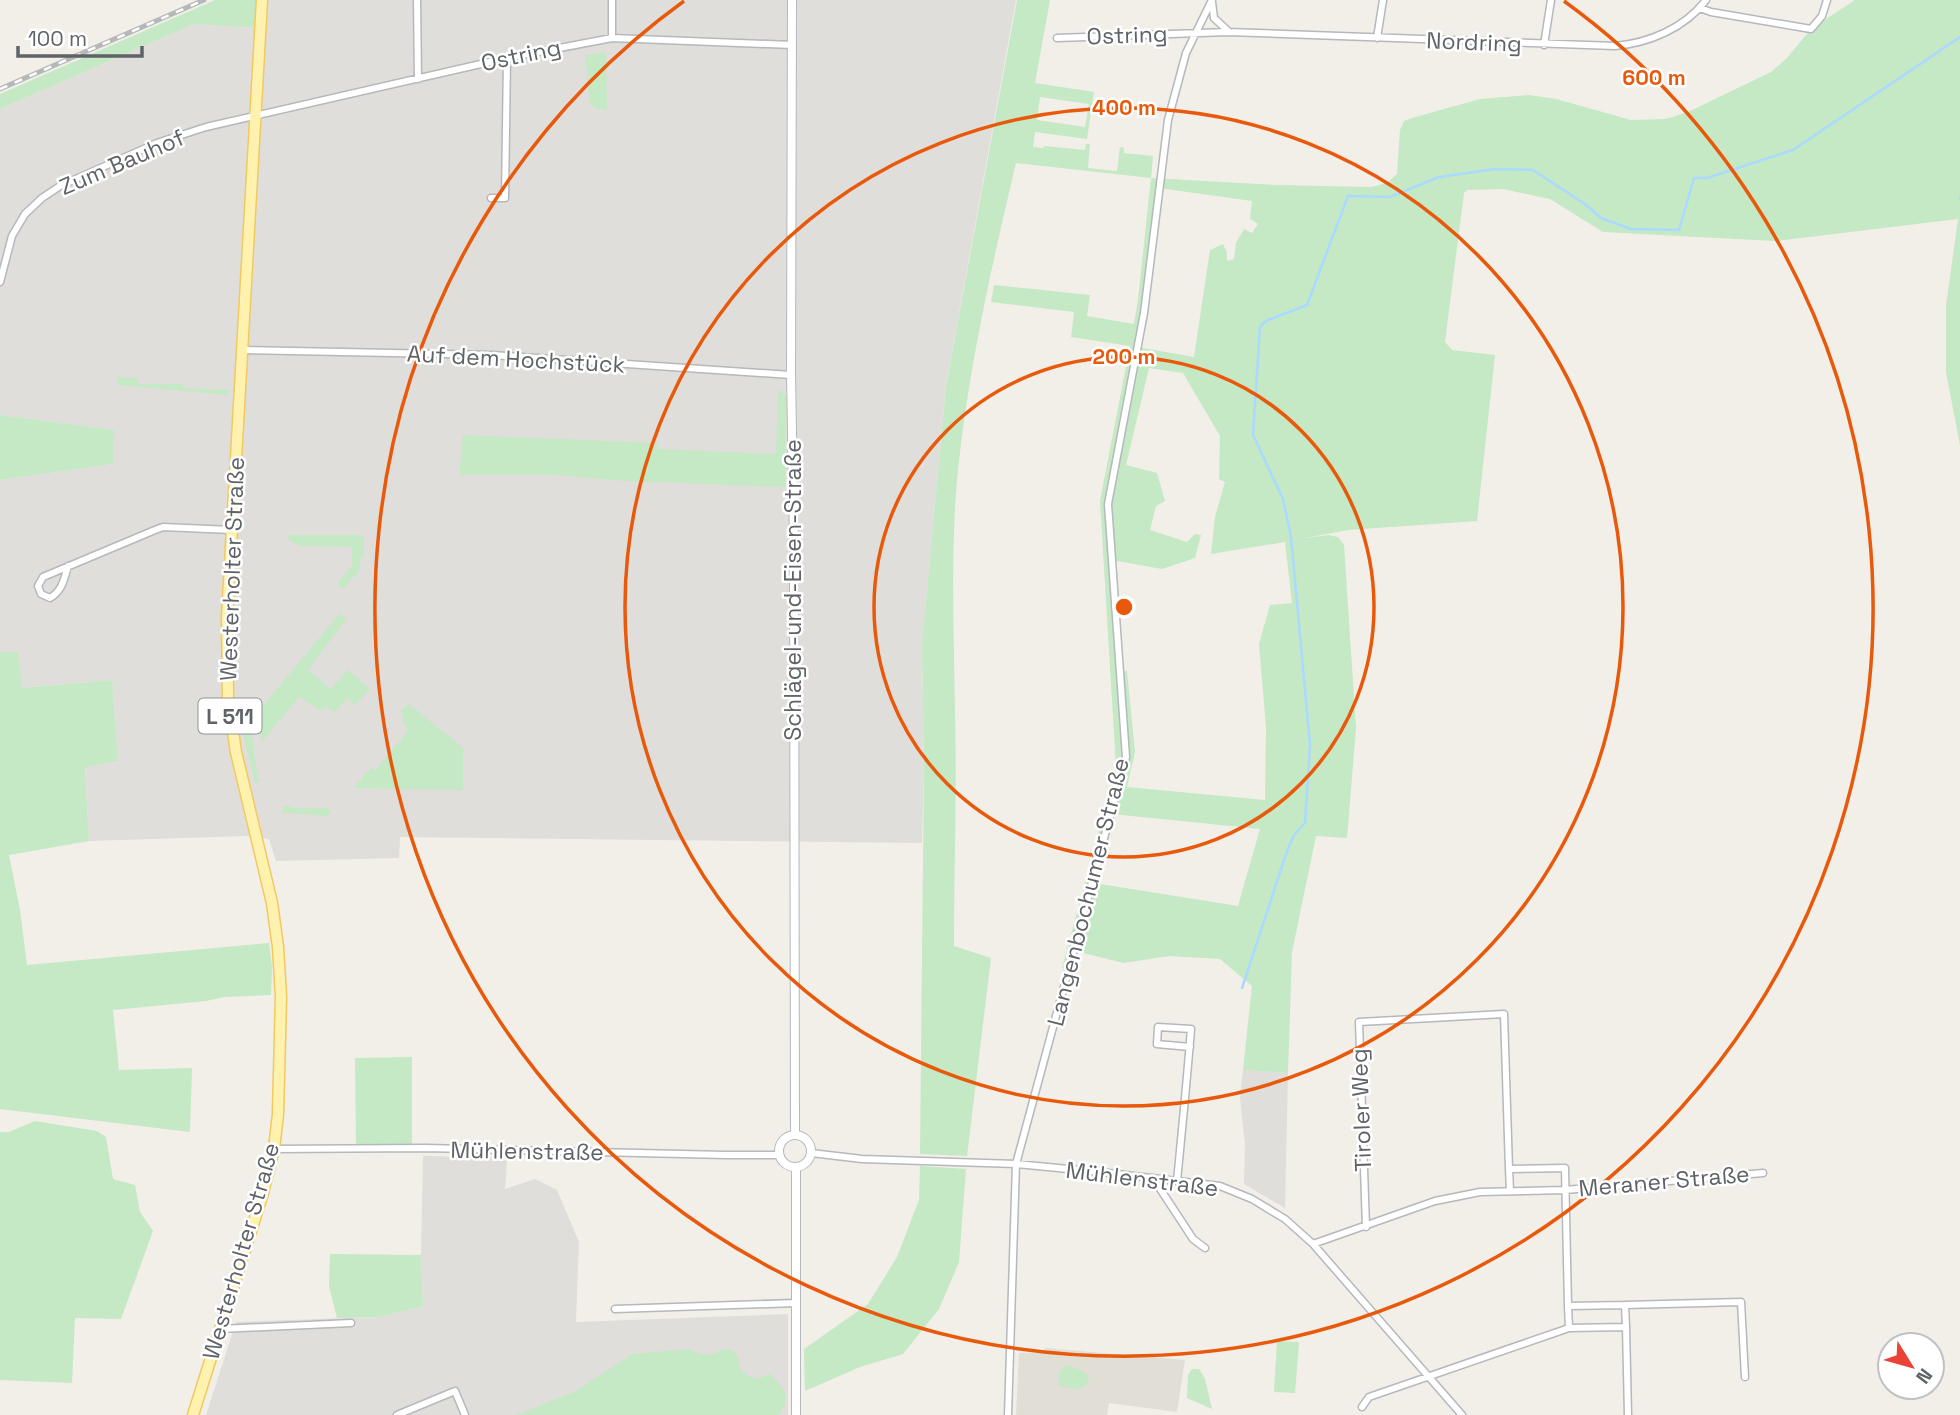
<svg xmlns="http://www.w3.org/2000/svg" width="1960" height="1415" viewBox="0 0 1960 1415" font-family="'Space Grotesk',sans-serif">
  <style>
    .industrial { fill: #e0deda }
    .education { fill: #e1ded6 }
    .green { fill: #c5e8c5; fill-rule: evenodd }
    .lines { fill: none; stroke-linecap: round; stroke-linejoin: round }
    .stream { stroke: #aadaff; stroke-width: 2.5 }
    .minor-casing { stroke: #b5b8bc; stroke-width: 9 }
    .tertiary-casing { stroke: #b5b8bc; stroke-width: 10 }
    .primary-casing { stroke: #f2c960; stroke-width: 13 }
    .minor { stroke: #fff; stroke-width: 6 }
    .tertiary { stroke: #fff; stroke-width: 8 }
    .primary { stroke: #fff2af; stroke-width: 10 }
    .rail-casing { stroke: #b6b7b8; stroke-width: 5 }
    .rail { stroke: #fff; stroke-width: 2.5; stroke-dasharray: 8; stroke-linecap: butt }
    .ring { fill: none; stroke: #e8590c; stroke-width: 3.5 }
    .labels { text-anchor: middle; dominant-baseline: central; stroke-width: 5; stroke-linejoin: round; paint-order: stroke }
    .shield { fill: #fff; stroke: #8f9295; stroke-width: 2 }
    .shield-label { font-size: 21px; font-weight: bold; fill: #5f6368 }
    .street-label { font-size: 23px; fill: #5f6368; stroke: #fff }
    .centre { fill: #e8590c; stroke: #fff; stroke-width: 3.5 }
    .ring-label { font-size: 21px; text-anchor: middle; font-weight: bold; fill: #e8590c; stroke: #fff; stroke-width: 5; stroke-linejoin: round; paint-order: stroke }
  </style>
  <rect width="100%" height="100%" fill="#f1efe8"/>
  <path class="industrial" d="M258,0h758l-70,385 -24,259 2,121 -2,78 -522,-6 -1,21 -123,3 -7,-22 -23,-3 -157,5 -4,-75 33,-5 -6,-81 -91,8 -3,-36h-18v-172l113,-16v-34l-113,-15v-306l194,-85 61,4z
    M1243,1070l45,3 -3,135 -41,-24 1,-39 -5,-48z
    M423,1156l71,1 13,4 -2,28 30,-10 22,11 22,52 -3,80 212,-8v101h-582l30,-93 142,-5 45,-11 -2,-51z"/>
  <path class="education" d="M1045,1348l140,12 -8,52 -68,-9 -2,12h-91l3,-62h25z"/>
  <path class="green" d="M215,0h43l-3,28 -61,-4 -194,85v-15z
    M1017,0h33l-15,83 59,9 -7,47 -52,-7 -2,15 10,1 1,-2 41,4 1,-6h4l-2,24 29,3 3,-24 4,1v5l29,3 -2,22 125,7 95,2 16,-4 10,-9 3,-44 4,-9 8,-3 68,-19 49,-4 27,4 75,21 35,-1 22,-7 83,-40 16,-14 24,-29 44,-29h105v445l-14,-73v-66l12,-87 -183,22 -172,-9 -53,-33 -47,-10 -36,1 -3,3 -19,149 7,8 43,5 -18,166 -129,9 -48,9 28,-4 10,2 6,8 12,183 -9,110 -31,-2 -24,116 -4,121 -45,-3 9,-84 -32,-27 -51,-3 -45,7 -49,-12 -5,19 -8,-2 54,-201 -16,-266 30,-155 -59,-9 3,-25 -83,-10 3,-17 96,10 -3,21 47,8 4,-24 13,-122 -135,-15c-24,101 -47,203 -58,307 -8,80 -4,162 -3,243 2,78 -1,156 -1,233l37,12 -24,198 -47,-2 4,-389 -2,-121 24,-258zM1040,97l49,7 -4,23 -48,-7zM1159,188l93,13 -2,18 8,5 -6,9 -8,-4 -8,14 -2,16 -7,2v-8l-4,-9 -13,6 -16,107 -57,-10zM1149,368l34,5 37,63 -1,43 6,3 -10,35 -4,37 74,-12 7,61 -22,2 -11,39 7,83 -1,73 -138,-13 8,-35 -8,-81 -8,-1 -7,-110 50,9 33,-11 6,-23 -6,-1 -8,8 -37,-12 6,-24 9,-5 -8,-28 -31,-8zM1112,814l148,15 -22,77 -144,-23z
    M606,52l1,58 -11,-2 -6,-4 -5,-49z
    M118,377l19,1 1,6h45v4l46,2 -1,5 -111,-10z
    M778,390l5,2 3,6 -1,89 -159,-6 -70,-6h-97l4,-40 194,8v6l119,5z
    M0,415l114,15 -1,34 -113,16z
    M291,535h73v22l-4,1 -1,13 -16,18 -6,-5 15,-18v-19l-52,-1 -14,-8z
    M339,614l8,4 -39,52 23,19 17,-19 22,19 -15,16 -8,-6 -12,13 -10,-5 -4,4 -22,-14 -38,46 -3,-31z
    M0,652h18l4,36 90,-8 6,81 -33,6 4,74 -80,14 11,55 7,55 242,-22 3,24 -1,28 -47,2 -18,4 -93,9 6,60 73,-2 -2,64 -190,-23z
    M409,704l54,44v42l-109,-2 17,-21 4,4 33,-40 -4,-6 -3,-15z
    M250,719l7,54 3,9 -5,1 -12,-50z
    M285,805l8,3h34l3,4 -3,4 -44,-3 -1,-3z
    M412,1057v88h-56l-1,-87z
    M35,1121l62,10 9,6 7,42 22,6 5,27 13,19 -32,88 -46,-1 -3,65 -72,-3v-248h9z
    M920,1166l46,3 -7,93 -20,47 -36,45 -43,13 -55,24 -1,-42 64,-45 29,-47 22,-57z
    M330,1254l91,1 2,51 -44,11 -42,1 -8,-32z
    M1277,1341l22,1 -4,51 -21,-1z
    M687,1349c7,2 14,6 22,6 7,-1 14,-7 21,-5 17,6 -2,21 27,29l14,-5c13,17 21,20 8,41h-263l58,-23 59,-38z
    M1068,1365l18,8 3,8 -3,5 -9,3 -19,-3 2,-15z
    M1192,1369h7l6,10 7,30 -25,-11 1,-23z"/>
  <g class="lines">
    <path class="stream" d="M1960,198v-1
      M1242,988l45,-137 7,-16 11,-12 5,-78 -19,-208 -8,-38 -30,-64 7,-108 6,-6 41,-16 41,-109 42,1 49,-20 56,-8 38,1 52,34 16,14 30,11 48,1 15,-52h13l86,-28 167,-113"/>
    <defs>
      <path id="minor" d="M417,0l1,79
        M612,0v38
        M1212,2l2,16 13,12
        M1700,8l11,4 100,17 11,-13 5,-16
        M1057,38l171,-6 387,14c34,-3 70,-18 91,-46
        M1377,38l6,-38
        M1544,45l7,-45
        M491,198h14l2,-140
        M0,282l12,-46 13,-22 17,-16 18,-12 97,-43 49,-16 301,-69 105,-20 180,7
        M242,350l250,5 299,20
        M68,566c-4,14 -6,25 -18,32l-9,-4 -3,-8 5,-9 112,-47 8,-3 68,3
        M274,1149l151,-1 301,7h53
        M811,1153l51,6 154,5 84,8 120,14 32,13 33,20 28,25 149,171
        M1153,1178l40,61 12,9
        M1177,1181c5,-51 10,-101 14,-152l-33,-2 -1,17 33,3
        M1510,1191l-1,-22 56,-1 3,138
        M1366,1227l-7,-205 145,-8 5,155
        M1313,1244l122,-43 45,-9 85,-2 198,-17
        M1625,1305l116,-3 4,75
        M615,1309l181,-6
        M1626,1327l2,88
        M220,1329l131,-6
        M1362,1407l7,-10 200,-69 57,-1 -1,-22 -57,1 1,22
        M397,1415l58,-24 10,24
        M1008,1415l8,-251 110,-407 -18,-253 36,-191 24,-193 18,-67 26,-53"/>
      <path id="tertiary" d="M792,0l-1,375 3,168 1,592
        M779 1151a16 16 0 1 1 32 0a16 16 0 1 1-32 0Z
        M796,1168v247"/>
      <path id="primary" d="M193,1415l70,-222 11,-44 4,-35 3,-117 -3,-50 -6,-44 -36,-151 -8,-53 -1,-82 35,-617"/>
    </defs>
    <use href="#minor" class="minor-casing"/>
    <use href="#tertiary" class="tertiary-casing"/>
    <use href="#primary" class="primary-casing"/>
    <use href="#minor" class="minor"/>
    <use href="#tertiary" class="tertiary"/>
    <use href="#primary" class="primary"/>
    <defs>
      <path id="rail" d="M0,89l204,-89"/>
    </defs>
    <use href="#rail" class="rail-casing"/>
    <use href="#rail" class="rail"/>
  </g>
  <g class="ring">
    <circle cx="1124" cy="607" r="250"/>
    <circle cx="1124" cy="607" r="499"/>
    <path d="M1564 1A749 749 0 1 1 684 1"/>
  </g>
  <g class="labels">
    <rect class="shield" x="198.5" y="698.5" width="63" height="35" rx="5"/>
    <g class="shield-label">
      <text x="230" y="716">L 511</text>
    </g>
    <g class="street-label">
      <text transform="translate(1127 35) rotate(-2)">Ostring</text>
      <text transform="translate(1474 42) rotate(2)">Nordring</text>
      <text transform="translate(521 55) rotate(-12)">Ostring</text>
      <text transform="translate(122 162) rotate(-23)">Zum Bauhof</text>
      <text transform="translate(516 359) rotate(3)">Auf dem Hochstück</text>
      <text transform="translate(232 569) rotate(-88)">Westerholter Straße</text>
      <text transform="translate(793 590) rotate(-90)">Schlägel-und-Eisen-Straße</text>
      <text transform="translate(1088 892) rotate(-76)">Langenbochumer Straße</text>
      <text transform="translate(1361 1110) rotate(-92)">Tiroler Weg</text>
      <text transform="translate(527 1151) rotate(1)">Mühlenstraße</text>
      <text transform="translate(1142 1179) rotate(7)">Mühlenstraße</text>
      <text transform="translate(1664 1181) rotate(-5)">Meraner Straße</text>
      <text transform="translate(241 1251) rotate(-74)">Westerholter Straße</text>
    </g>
  </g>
  <circle cx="1124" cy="607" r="10" class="centre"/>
  <g class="ring-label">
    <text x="1654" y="85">600 m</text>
    <text x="1124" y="115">400 m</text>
    <text x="1124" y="364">200 m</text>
  </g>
  <g transform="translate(1911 1366) rotate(127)"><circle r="33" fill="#ffffff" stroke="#bfc1c3" stroke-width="2"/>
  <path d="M0-5L12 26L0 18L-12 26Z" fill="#ea4335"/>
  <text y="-10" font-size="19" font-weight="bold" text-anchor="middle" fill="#5f6368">N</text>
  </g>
  <path d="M18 46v10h124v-10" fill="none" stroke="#5f6368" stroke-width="3.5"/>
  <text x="28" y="46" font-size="21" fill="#5f6368" stroke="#ffffff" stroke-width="5" paint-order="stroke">100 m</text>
</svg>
